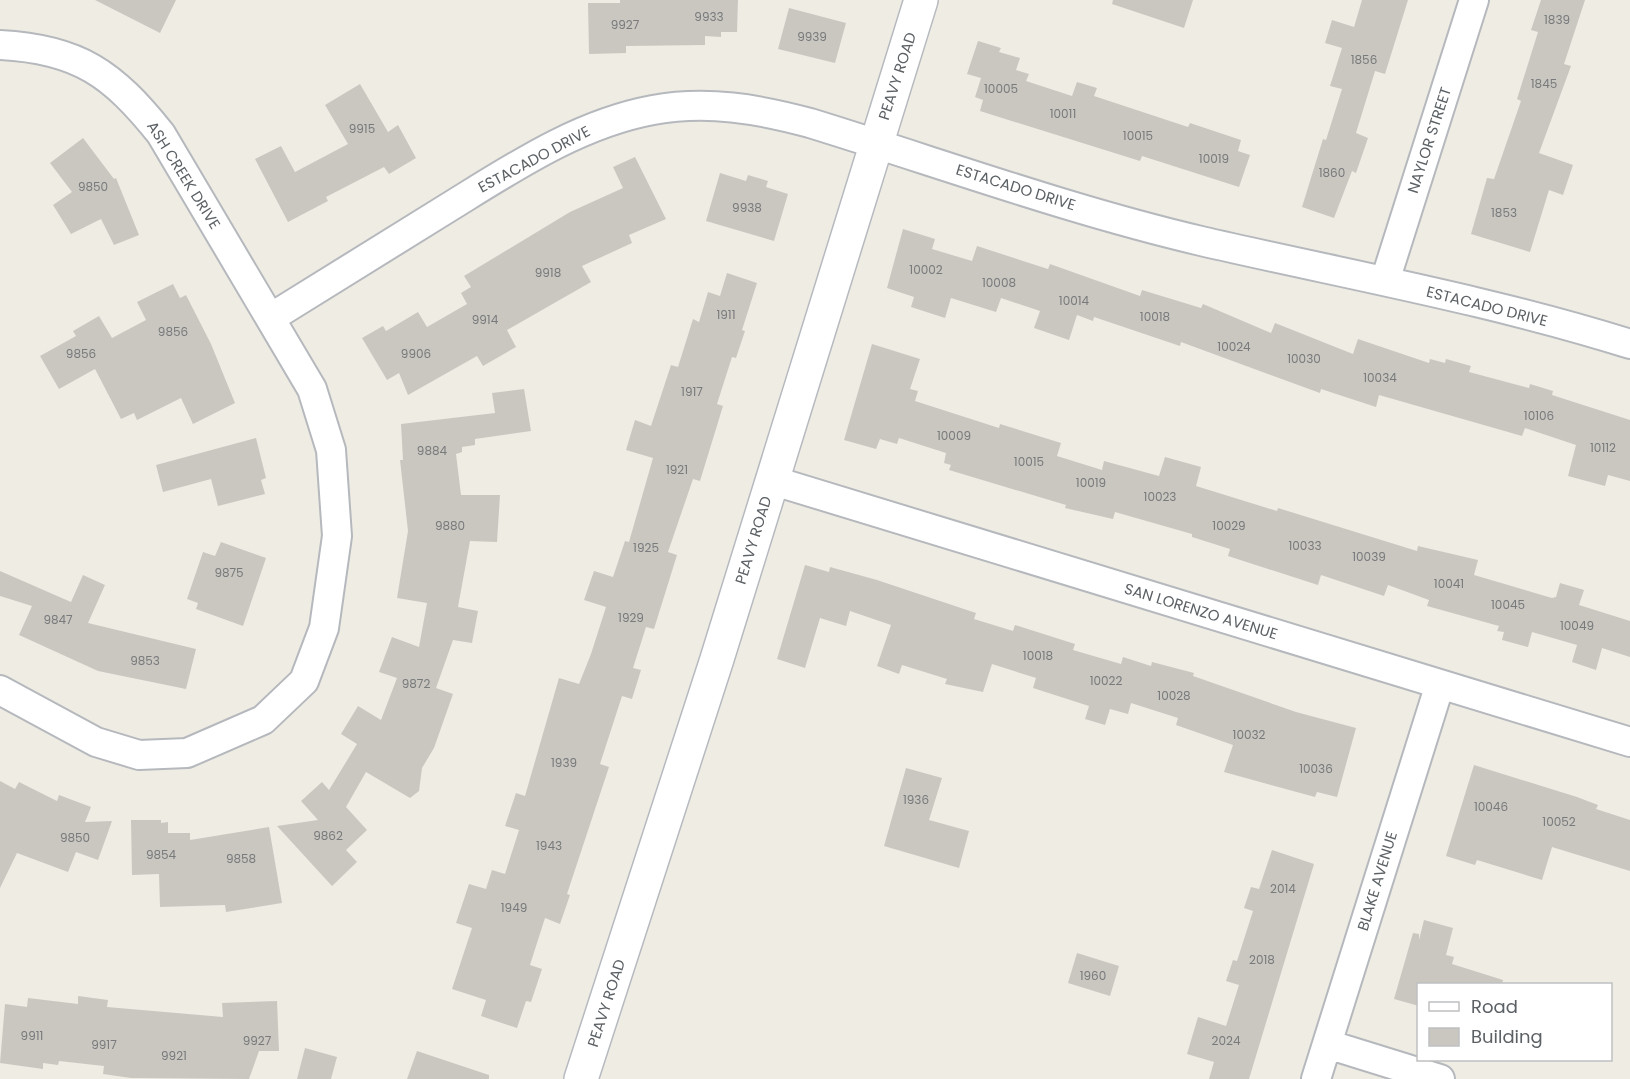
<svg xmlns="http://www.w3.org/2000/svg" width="1630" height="1079" viewBox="0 0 1630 1079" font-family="Poppins,sans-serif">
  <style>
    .building { fill: #cac7c1 }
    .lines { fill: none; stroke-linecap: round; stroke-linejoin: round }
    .street-casing { stroke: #b5b8bc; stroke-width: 32 }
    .secondary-casing { stroke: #b6babf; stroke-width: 36 }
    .street { stroke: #fff; stroke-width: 28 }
    .secondary { stroke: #fff; stroke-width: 33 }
    .labels { text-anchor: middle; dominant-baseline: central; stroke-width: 6; stroke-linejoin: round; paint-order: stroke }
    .number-label { font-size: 12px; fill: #787a7c }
    .street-label { font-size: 15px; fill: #5c6165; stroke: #fff }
  </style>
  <rect width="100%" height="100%" fill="#efece4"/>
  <path class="building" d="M95,0h81l-16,33z
    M620,0h118l-1,32h-16v5l-16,-1v9l-79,1v7l-37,1 -1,-51h32z
    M1113,0h80l-9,28 -72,-24z
    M1362,0h46l-23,74 -10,-3 -19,62 12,5 -12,35 -4,-2 -18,47 -32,-11 21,-68 3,1 16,-51 -12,-3 12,-38 -17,-5 7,-23 22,7z
    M1541,0h44l-21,64 7,2 -32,87 34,12 -10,30 -14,-5 -19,62 -59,-18 16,-56 7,1 27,-78 -4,-2 21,-67 -7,-2z
    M789,8l57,15 -11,40 -57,-14z
    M978,41l23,7 -2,4 21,6 -4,12 13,4 -3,7 46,15 5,-14 20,6 -3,8 94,31 2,-4 51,17 -3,11 12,4 -11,32 -97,-31 -2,5 -160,-50 3,-11 -8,-3 6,-19 -14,-4z
    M360,84l28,48 10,-7 18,33 -27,16 -5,-7 -58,30 2,4 -40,21 -33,-63 26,-13 14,26 53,-28 -23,-39z
    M83,138l31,41 2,-1 23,57 -25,10 -13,-26 -30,15 -18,-29 19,-13 -22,-29z
    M635,157l31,62 -37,16 3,8 -50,23 9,16 -84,48 9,17 -33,19 -6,-10 -69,39 -9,-22 -12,7 -25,-42 21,-12 3,5 32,-19 9,15 40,-23 -6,-11 10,-6 -7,-11 106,-64 53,-24 -10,-21z
    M720,173l26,8 2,-6 20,6 -2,6 22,7 -14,47 -68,-20z
    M903,229l32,10 -3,10 40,12 5,-15 71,23 2,-5 90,32 2,-6 59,18 2,-4 68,29 4,-10 78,31 5,-15 71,24 1,-4 15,4 1,-4 25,7 -2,6 60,16 1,-4 23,7 -1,4 78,25v61l-22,-6 -3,11 -37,-10 8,-31 -51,-17 -3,8 -143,-41 -3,12 -55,-18 -1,4 -139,-51 -1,4 -86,-29 -1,4 -16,-6 -8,25 -35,-12 6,-17 -39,-13 -5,14 -45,-14 -6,20 -34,-11 3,-10 -27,-9z
    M727,273l30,10 -15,47 3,1 -9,27 -4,-1 -15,47 6,2 -23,75 -7,-2 -25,73 9,3 -23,74 -8,-2 -13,41 8,2 -9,29 -10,-3 -22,68 9,3 -42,127 3,1 -10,29 -15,-6 -15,47 12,4 -11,33 -5,-1 -9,27 -36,-12 5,-16 -34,-11 20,-61 -16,-5 13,-39 17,5 6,-19 13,4 14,-44 -14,-4 11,-33 9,3 34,-118 20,6 12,-30 15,-47 -22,-7 10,-29 19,6 12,-36 4,1 24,-84 -27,-8 9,-30 16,6 20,-61 7,2 15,-48 6,3 9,-30 12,4z
    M173,284l7,14 6,-3 25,49 24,59 -42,21 -12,-26 -44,22 -3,-7 -13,6 -26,-50 -36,20 -19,-33 36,-20 -3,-5 26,-15 13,22 34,-18 -9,-18z
    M872,344l48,15 -10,30 8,2 -3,10 84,27 1,-4 61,19 -4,13 45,14 2,-9 55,15 6,-19 36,10 -5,19 81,25 1,-3 139,43 1,-5 60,14 -4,15 78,23 4,-1 4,-14 24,7 -5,15 51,16v36l-28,-9 -6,22 -24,-8 5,-17 -45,-13 -4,15 -26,-7 2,-8 -7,-1 2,-5 -72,-20 2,-6 -41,-15 -4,11 -63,-21 -3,10 -90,-29 2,-7 -38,-12v-3l-77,-22 -2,7 -48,-11 1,-3 -117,-35 2,-5 -7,-2 2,-10 -47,-15 -2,6 -17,-5 -4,10 -32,-9z
    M524,389l7,42 -56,8v6l-13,2v5l-6,2 5,41h39l-3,47 -27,-1 -12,66 20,4 -6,32 -19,-3 -17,48 17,6 -19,54 -12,20 -3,23 -9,7 -44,-26 -20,35 21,23 -21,20 11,12 -25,24 -55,-60 41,-6 -17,-19 21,-19 7,8 28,-46 -16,-10 17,-28 23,14 16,-42 -18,-6 13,-35 27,10 8,-44 -30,-5 11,-67 -8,-71h3l-2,-36 94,-11 -3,-20z
    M256,438l10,40 -5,2 4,14 -47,12 -7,-27 -48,13 -7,-27z
    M221,542l45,16 -23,68 -47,-17 2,-6 -11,-4 16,-47 12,4z
    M805,565l24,7 1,-5 47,13 99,33 -2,6 39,12 2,-6 60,19 -2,6 48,14 2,-7 28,9 1,-4 42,11 -1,3 103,36 60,16 -19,69 -20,-5 -2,5 -91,-25 9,-27 -57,-20 2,-7 -47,-15 -3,11 -18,-5 -5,16 -20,-6 4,-13 -56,-18 3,-10 -44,-14 -9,28 -38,-8 2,-5 -45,-14 -3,9 -22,-8 14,-41 -41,-14 -4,15 -26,-8 -15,50 -28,-9z
    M0,571l71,31 12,-27 22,10 -17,38 108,26 -10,40 -88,-18 -79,-36 13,-29 -32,-10z
    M1474,765l103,32 21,8 -2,4 34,11v51l-78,-24 -10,33 -65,-20 -2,5 -29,-9z
    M906,768l36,10 -13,42 40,11 -10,37 -75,-22z
    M0,781l15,8 4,-7 38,19 2,-6 32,12 -6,15 27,-1 -14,39 -22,-8 -8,20 -51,-19 -17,35z
    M131,820h30v3l7,-1v11h22v7l79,-13 13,76 -56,9 -1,-7 -65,2 -1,-33 -27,1z
    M1272,850l42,14 -65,215h-40l5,-17 -27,-8 11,-37 28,9 13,-41 -13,-4 7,-21 4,1 16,-50 -9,-3 7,-21 8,2z
    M1424,920l29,8 -7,27 8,2 -2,7 51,16 -1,4h-83v22l-25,-7 19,-66 6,1v6z
    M1077,953l42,13 -9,30 -42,-13z
    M78,996l30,4 -1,7 116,10 -1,-14 55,-2 2,50h-20l-10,28 -118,-1 -28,-4 1,-8 -45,-5 -1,4 -15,-2v6l-43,-6 5,-59 22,3 1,-9 50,6z
    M305,1048l32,9 -6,22h-34z
    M417,1051l72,24v4h-82z"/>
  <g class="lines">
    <defs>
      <path id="street" d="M0,45c79,4 113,29 161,89l151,255 19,61 6,86 -13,92 -20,53 -41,39 -76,33 -48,2 -43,-13 -96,-52
        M1385,281l89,-281
        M272,317c58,-36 116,-72 174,-108 65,-40 131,-85 207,-99 54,-10 105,-1 157,13 130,40 259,87 391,118 143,33 289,59 429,103
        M771,480l859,262
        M1327,1044l113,35
        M1316,1079l124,-395"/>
      <path id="secondary" d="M581,1079l136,-420 204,-659"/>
    </defs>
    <use href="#street" class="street-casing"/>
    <use href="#secondary" class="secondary-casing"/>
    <use href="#street" class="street"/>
    <use href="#secondary" class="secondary"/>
  </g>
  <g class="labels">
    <g class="number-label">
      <text x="709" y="16">9933</text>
      <text x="1557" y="19">1839</text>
      <text x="625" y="24">9927</text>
      <text x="812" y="36">9939</text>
      <text x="1364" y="59">1856</text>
      <text x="1544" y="83">1845</text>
      <text x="1001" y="88">10005</text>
      <text x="1063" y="113">10011</text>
      <text x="362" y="128">9915</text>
      <text x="1138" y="135">10015</text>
      <text x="1214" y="158">10019</text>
      <text x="1332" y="172">1860</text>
      <text x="93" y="186">9850</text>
      <text x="747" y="207">9938</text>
      <text x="1504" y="212">1853</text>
      <text x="926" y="269">10002</text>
      <text x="548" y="272">9918</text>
      <text x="999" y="282">10008</text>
      <text x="1074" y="300">10014</text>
      <text x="726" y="314">1911</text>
      <text x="1155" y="316">10018</text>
      <text x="485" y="319">9914</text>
      <text x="173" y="331">9856</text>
      <text x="1234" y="346">10024</text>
      <text x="81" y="353">9856</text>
      <text x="416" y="353">9906</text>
      <text x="1304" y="358">10030</text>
      <text x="1380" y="377">10034</text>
      <text x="692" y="391">1917</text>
      <text x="1539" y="415">10106</text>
      <text x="954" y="435">10009</text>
      <text x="1603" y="447">10112</text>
      <text x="432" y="450">9884</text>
      <text x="1029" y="461">10015</text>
      <text x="677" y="469">1921</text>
      <text x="1091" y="482">10019</text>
      <text x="1160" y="496">10023</text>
      <text x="450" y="525">9880</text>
      <text x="1229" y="525">10029</text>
      <text x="1305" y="545">10033</text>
      <text x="646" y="547">1925</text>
      <text x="1369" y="556">10039</text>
      <text x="229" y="572">9875</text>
      <text x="1449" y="583">10041</text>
      <text x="1508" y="604">10045</text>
      <text x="631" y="617">1929</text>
      <text x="58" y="619">9847</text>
      <text x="1577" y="625">10049</text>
      <text x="1038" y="655">10018</text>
      <text x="145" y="660">9853</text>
      <text x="1106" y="680">10022</text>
      <text x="416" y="683">9872</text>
      <text x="1174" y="695">10028</text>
      <text x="1249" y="734">10032</text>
      <text x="564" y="762">1939</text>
      <text x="1316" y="768">10036</text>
      <text x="916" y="799">1936</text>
      <text x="1491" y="806">10046</text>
      <text x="1559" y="821">10052</text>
      <text x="328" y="835">9862</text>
      <text x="75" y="837">9850</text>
      <text x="549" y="845">1943</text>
      <text x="161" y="854">9854</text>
      <text x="241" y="858">9858</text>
      <text x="1283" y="888">2014</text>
      <text x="514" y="907">1949</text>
      <text x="1262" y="959">2018</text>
      <text x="1093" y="975">1960</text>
      <text x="32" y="1035">9911</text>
      <text x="257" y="1040">9927</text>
      <text x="1226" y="1040">2024</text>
      <text x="104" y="1044">9917</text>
      <text x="174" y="1055">9921</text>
    </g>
    <g class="street-label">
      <text transform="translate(897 76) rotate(-72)">PEAVY ROAD</text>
      <text transform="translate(1429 140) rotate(-72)">NAYLOR STREET</text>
      <text transform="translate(534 159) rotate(-28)">ESTACADO DRIVE</text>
      <text transform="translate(184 175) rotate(58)">ASH CREEK DRIVE</text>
      <text transform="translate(1016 187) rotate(17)">ESTACADO DRIVE</text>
      <text transform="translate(1487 306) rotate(14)">ESTACADO DRIVE</text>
      <text transform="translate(753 540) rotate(-73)">PEAVY ROAD</text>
      <text transform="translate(1201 611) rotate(17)">SAN LORENZO AVENUE</text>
      <text transform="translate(1377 881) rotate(-73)">BLAKE AVENUE</text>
      <text transform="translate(606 1003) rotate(-72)">PEAVY ROAD</text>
    </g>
  </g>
  <rect x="1417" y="983" width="195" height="78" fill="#ffffff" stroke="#bec0c1" stroke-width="1.5"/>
  <rect x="1429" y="1002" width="30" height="9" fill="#ffffff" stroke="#bec0c1" stroke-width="1.5"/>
  <text x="1471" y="1013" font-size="18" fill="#5c6165">Road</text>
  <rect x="1429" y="1028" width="30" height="18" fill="#cac7c1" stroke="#bec0c1" stroke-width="1.5"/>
  <text x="1471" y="1043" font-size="18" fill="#5c6165">Building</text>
</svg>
